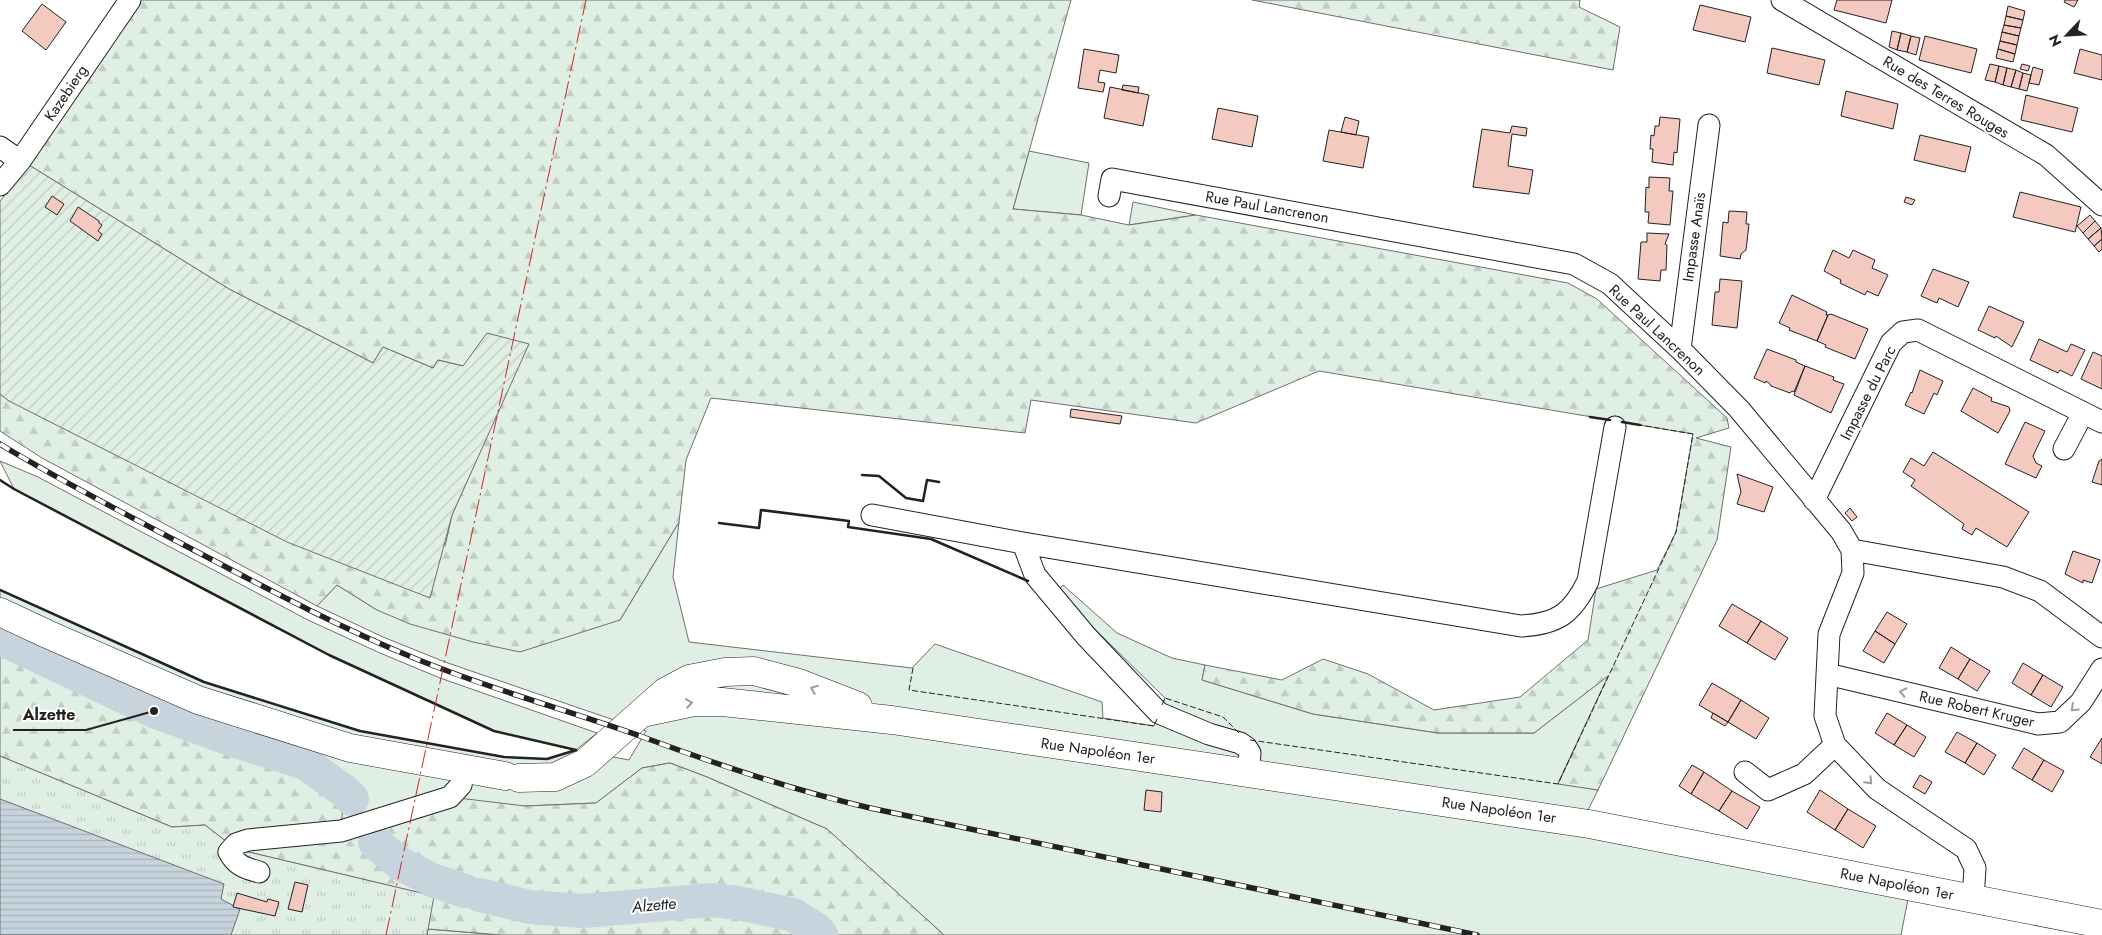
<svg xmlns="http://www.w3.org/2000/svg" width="2102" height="935" viewBox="0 0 2102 935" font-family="Jost,sans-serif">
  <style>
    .grass { fill: #e0efe3; stroke: #6f6f6f; fill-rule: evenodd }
    .forest { fill: url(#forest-firs); stroke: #6f6f6f }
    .park { fill: url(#park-tufts); stroke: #6f6f6f }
    .garden { fill: url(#garden-furrows); stroke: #6f6f6f }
    .water { fill: url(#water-rules); stroke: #6f6f6f }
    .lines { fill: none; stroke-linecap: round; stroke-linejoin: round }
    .river { stroke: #c7d3dd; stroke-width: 34 }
    .building { fill: #f3c9c0; stroke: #222 }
    .minor-casing { stroke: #222; stroke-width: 23 }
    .major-casing { stroke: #222; stroke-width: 29 }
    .minor { stroke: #fff; stroke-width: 21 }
    .major { stroke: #fff; stroke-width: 28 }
    .rail-casing { stroke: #222; stroke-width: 5.5 }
    .rail { stroke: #fff; stroke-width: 4; stroke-dasharray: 11; stroke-linecap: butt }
    .fence { stroke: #222; stroke-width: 1; stroke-dasharray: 6 2.5; stroke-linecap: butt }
    .wall { stroke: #222; stroke-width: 2.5 }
    .power { stroke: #c62828; stroke-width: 1; stroke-dasharray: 18 4 2.5 4; stroke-linecap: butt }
    .oneway { stroke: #9c9c9c }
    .labels { text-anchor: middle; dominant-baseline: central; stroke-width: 4; stroke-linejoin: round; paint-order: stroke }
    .street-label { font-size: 15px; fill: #222; stroke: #fff }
    .water-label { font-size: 16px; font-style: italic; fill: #222; stroke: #fff }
    .leader { fill: none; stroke: #222; stroke-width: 2 }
    .callout-dot { fill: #222; stroke: #fff; stroke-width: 2 }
    .callout-label { font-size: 16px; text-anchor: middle; font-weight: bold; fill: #222; stroke: #fff; stroke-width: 4; stroke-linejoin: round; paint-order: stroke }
  </style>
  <defs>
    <pattern id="forest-firs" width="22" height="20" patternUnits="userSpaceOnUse" patternTransform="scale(1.25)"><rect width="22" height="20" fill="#e0efe3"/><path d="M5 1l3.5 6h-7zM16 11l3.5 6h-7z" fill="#c0cdc2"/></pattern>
    <pattern id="park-tufts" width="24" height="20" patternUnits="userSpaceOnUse" patternTransform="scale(1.25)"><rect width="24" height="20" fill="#e0efe3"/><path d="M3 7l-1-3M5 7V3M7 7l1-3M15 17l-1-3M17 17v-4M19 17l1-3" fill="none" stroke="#c0cdc2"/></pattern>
    <pattern id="garden-furrows" width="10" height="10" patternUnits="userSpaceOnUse" patternTransform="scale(1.25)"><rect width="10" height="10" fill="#e0efe3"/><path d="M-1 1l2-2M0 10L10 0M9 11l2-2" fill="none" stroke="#c0cdc2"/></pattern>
    <pattern id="water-rules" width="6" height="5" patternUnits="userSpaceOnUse" patternTransform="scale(1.25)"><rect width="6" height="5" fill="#c7d3dd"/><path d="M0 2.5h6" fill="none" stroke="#abb5bd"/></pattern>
  </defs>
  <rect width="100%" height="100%" fill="#fff"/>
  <path class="grass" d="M1029,151l60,12 -8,52 -68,-6z
    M1133,202l63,13 -67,10z
    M0,461l38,16 270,143 72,33 60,25 157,55 -21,17 53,10 17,-29 -201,-69 -62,-25 -66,-31 20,-21 40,25 243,10 59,-98 -6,55 16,65 223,26 23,-24 167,58 1,16 51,8 11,-28 -108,-106 6,-7 54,48 55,25 33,7 -3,15 111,34 125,19h96l75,-58 -51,108 40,7 -22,44 332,65 -7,36h-957l-117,-106 -120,-52 -37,-14 -28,5 -46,35 -71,3 -184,25 -36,-68 -72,-23 -79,-29 -154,-73v-48l204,92 156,49 144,26 43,2 28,-9 -81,-19 -165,-76 -315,-166zM725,672l-3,29 -33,-22z
    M428,929l73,6h-74z"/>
  <path class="forest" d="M140,0h931l-58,209 68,6 48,10 67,-10 372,68 29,16 130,119 2,10 -33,10 35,9 -14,93 -119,250 -40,-6 50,-108 -74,57h-96l-125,-19 -111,-34 3,-15 77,15 41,-21 45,15 66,36 86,-13 68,-57 8,-51 61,-19 19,-38 17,-98 -374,-63 -123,52 -165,-23 -6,33 -314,-35 -25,62 -7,62 -59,98 -100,32 -47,-10 -63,-18 -33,-14 -40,-25 -20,21 -275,-148 -42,-27v-37l9,7 436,145 7,-31 76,-171 -65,22 -25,-6 -5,8 -50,-21 -10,16 -144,-74 -200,-124z
    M1252,0h328l-1,7 41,20 -7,43z
    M0,638l154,73 79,29 72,23 39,28 -3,39 109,-33 75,9 71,-3 46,-35 28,-5 37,14 120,52 117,106h-443l-73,-6 5,-33 -197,-47 -31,-24 -33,2 -172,-71z"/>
  <path class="park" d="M0,756l172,71 33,-2 31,24 198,47 -7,39h-427z"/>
  <path class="garden" d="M29,165l200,124 144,74 10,-16 50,21 5,-8 25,6 24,-33 42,11 -77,171 -22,83 -143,-56 -278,-141 -9,-7v-193z"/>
  <path class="water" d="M0,799l224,85 -3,15 19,10 -9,26h-231z"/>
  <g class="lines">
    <path class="river" d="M0,638l154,73 79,29 72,23 39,28 8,8
      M375,842l24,21 33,17 33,11
      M480,895l50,12 53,4 129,-11 27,3 54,12 24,15 4,5"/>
  </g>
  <path class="building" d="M1837,0h55l-6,23 -52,-13z
    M2065,0h13l-4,7 -10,-5z
    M42,4l24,18 -20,28 -24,-19z
    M1700,5l51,12 -6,25 -52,-12z
    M2008,6l17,5 -2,9 -17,-4z
    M2006,16l17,4 -2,8 -17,-3z
    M2004,25l17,3 -2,8 -17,-4z
    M1892,31l9,2 -4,17 -8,-3z
    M2002,32l17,4 -2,9 -17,-4z
    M1901,33l10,3 -4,16 -10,-2z
    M1911,36l9,2 -4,17 -9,-3z
    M1925,36l52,13 -6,24 -52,-13z
    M2000,41l17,4 -2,9 -17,-5z
    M1772,48l53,12 -6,25 -52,-12z
    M1084,49l35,6 -3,18 -16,-3 -2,12 7,1 -2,9 -25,-4z
    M1998,49l17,5 -2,8 -17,-4z
    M2080,49l22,6v25l-28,-7z
    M1990,64l9,2 -4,16 -10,-2z
    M2022,64l8,2 -2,5 -8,-2z
    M1999,66l8,2 -4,17 -8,-3z
    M2033,67l10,3 -4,15 -10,-2z
    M2007,68l9,2 -5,17 -8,-2z
    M2016,70l7,3 -4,16 -8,-2z
    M2023,73l8,2 -4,16 -8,-2z
    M1123,85l16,2 -1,6 -16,-3z
    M1110,87l39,8 -6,31 -39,-8z
    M1846,91l52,13 -5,25 -52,-13z
    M2026,95l52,13 -6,24 -51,-12z
    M1218,108l40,8 -6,31 -40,-8z
    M1345,117l14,4 -3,14 -15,-3z
    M1660,117l20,2 -3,34 -3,-1 -1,13 -21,-3 1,-13h-3l1,-14 3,1 1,-10h4z
    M1512,126l15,2 -1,8 -14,-2 -4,32 25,4 -4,24 -56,-7 9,-58 28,4z
    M1329,130l40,7 -6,31 -40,-7z
    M1920,135l51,12 -6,25 -51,-12z
    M1649,177l21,1 -1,13h4l-3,34 -22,-2 1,-11h-4l1,-25 3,1z
    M2020,192l61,15 -6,25 -62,-15z
    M52,196l12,8 -7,11 -12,-8z
    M1906,197l9,3 -3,5 -8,-3z
    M78,207l21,14v2l3,2 -4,6 4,3 -4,7 -28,-20z
    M1729,211l18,1 -1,12h3l-3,26 -5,4 -1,5 -20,-3 3,-34 5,1z
    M2090,215l5,6 -12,12 -6,-7z
    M2095,221l6,7 -13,11 -5,-6z
    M2101,228l1,11 -8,7 -6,-7z
    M1647,233l22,1 -4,10 2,1 -1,25h-5l-1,11 -22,-2 3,-37h6z
    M2102,239v10l-3,3 -5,-6z
    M1833,250l16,8 4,-8 22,10 -3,8 16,7 -10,21 -11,-5 -2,4 -25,-12 1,-3 -17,-9z
    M1933,269l36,13 -11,25 -19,-9 -2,5 -16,-7z
    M1720,279l22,2 -5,47 -25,-3 3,-33h4z
    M1792,295l35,17 -1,3h2l-11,26 -28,-11 1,-2 -11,-5z
    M1989,306l35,16 -12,25 -16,-11 -1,2 -17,-8z
    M1831,314l37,15 -13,30 -30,-12 1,-2 -9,-4 11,-26z
    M2039,339l28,13 4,-8 14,6 -13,26 -12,-6 -2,3 -28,-13z
    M1767,349l29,11v2l9,4 -11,26 -2,-1 -2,2 -19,-7 -1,-2 -4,-3 -1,2 -11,-5z
    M2093,352l9,4v33l-21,-10z
    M1805,366l29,11 -1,3 11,4 -13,29 -37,-18z
    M1920,370l23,11 -6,14 -3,-2 -10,21 -19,-9 6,-13 1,1z
    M1973,388l19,10 -1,3 18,6 1,4 -12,22 -37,-22z
    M1071,409l51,7 -2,8 -50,-7z
    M2025,422l20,9 -12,25 3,7 6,3 -6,12 -31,-14z
    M1933,452l96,60 -22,35 -31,-19 -4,7 -10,-6 2,-5 -53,-38 4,-6 -12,-8 8,-14 13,8z
    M2102,459v26l-10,-3 7,-21z
    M1737,474l36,13 -9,25 -27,-8 4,-12z
    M1850,508l7,9 -5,4 -7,-8z
    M2073,551l27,9 -8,23 -9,-3v3l-18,-9z
    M1732,604l29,17 -14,22 -28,-17z
    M1887,612l20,12 -12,20 -20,-13z
    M1761,621l27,17 -13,22 -28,-17z
    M1875,631l20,13 -11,19 -21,-12z
    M1951,647l19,12 -12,20 -19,-11z
    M1970,659l20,12 -13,20 -19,-12z
    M2023,663l20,12 -12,20 -19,-12z
    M2043,675l20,12 -12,20 -20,-12z
    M1712,683l29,17 -13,22 -29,-17z
    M1741,700l28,18 -13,21 -28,-17z
    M1713,713l15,9 -3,4 -14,-8z
    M1887,713l20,12 -13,20 -19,-12z
    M1907,725l19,12 -12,20 -20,-12z
    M1957,732l20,11 -12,20 -20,-11z
    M2102,738v26l-12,-7z
    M1977,743l19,12 -12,20 -19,-12z
    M2024,748l20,12 -12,20 -20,-12z
    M2044,760l20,11 -12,21 -20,-12z
    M1692,765l12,7 -13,22 -12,-8z
    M1704,772l28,19 -13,20 -28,-17z
    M1920,775l12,7 -7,12 -12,-7z
    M1146,790l16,2 -1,20 -17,-2z
    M1820,790l28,19 -13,21 -28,-18z
    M1732,791l28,16 -13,22 -28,-18z
    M1848,809l28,17 -13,22 -28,-18z
    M295,882l13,3 -6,27 -14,-3z
    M237,893l30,9 1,-3 11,3 -4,14 -42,-9z"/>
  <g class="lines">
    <defs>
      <path id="minor" d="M1782,0l264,155 56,50
        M0,147l20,14
        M0,185l20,-24 110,-161
        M1109,196l3,-17 462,85 36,20 70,65 59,60 102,122 11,19 1,23 -24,61 -4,82 10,29 42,44 89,60 9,19 -2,31
        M1680,349l29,-224
        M2064,449l19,-36
        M1814,500l77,-157 12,-11 15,-2 184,92
        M872,515l151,28 498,83c36,-2 51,-12 67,-45l27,-154
        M1023,543l12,32 51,61 73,77 50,21 31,9 6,4 4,6 -2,20
        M1852,550l151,27 37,14 62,46
        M1827,674l211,50 22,-2 21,-20 21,-33
        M1745,772l23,18 36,-16 31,-29
        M259,872c-15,-4 -23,-7 -30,-20l7,-8 12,-4 93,-9 109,-34 11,-12 3,-15"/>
      <path id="major" d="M0,612l47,22 151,66 152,48 155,28
        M642,713l52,-11h28l170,18 697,104 513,100
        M519,778l36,-1 30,-14 80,-71 24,-13 36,-7 29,-1 45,12 59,23"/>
    </defs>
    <use href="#minor" class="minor-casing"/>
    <use href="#major" class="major-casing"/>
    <use href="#minor" class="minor"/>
    <use href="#major" class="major"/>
    <defs>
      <path id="rail" d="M0,444c61,37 125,70 188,103 74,39 148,79 226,111 75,31 153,52 229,79 75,28 149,53 227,71l607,127"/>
    </defs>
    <use href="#rail" class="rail-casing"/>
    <use href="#rail" class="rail"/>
    <path class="fence" d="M913,668l-4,22 245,36 3,-7
      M1162,705l3,-7 58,19 17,17
      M1250,740l308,44 118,-252 17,-98 -53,-9"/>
    <path class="wall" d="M1590,417l20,3
      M1622,422l18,3
      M862,475l17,1 27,22 17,3 4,-21 12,2
      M0,480l14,9 315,166 165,76 82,19
      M719,523l40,5 2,-18 88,11 -1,6 83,12 97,42
      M0,590l204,92 156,49 144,26 43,2 29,-9"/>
    <path class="power" d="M386,935l200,-935"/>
  </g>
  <defs><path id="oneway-chevron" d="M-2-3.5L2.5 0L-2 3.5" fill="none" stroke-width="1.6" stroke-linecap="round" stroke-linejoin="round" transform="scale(1.25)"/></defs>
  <g class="oneway">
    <use href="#oneway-chevron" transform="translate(814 689) rotate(-158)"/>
    <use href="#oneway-chevron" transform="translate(1903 692) rotate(-167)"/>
    <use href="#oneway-chevron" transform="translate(689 703) rotate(-8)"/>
    <use href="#oneway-chevron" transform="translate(2074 708) rotate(137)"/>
    <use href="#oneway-chevron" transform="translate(1869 781) rotate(47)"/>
  </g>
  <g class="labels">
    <g class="street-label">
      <text transform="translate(66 93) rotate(-56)">Kazebierg</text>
      <text transform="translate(1946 97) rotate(31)">Rue des Terres Rouges</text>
      <text transform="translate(1267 207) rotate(10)">Rue Paul Lancrenon</text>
      <text transform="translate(1694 237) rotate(-82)">Impasse Anaïs</text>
      <text transform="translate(1657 330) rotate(43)">Rue Paul Lancrenon</text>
      <text transform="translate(1868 393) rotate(-63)">Impasse du Parc</text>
      <text transform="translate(1977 709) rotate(13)">Rue Robert Kruger</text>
      <text transform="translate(1098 751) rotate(8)">Rue Napoléon 1er</text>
      <text transform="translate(1499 810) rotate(8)">Rue Napoléon 1er</text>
      <text transform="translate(1897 884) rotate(11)">Rue Napoléon 1er</text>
    </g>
    <g class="water-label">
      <text transform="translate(654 905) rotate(-5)">Alzette</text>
    </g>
  </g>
  <path class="leader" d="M154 711L86 730H13"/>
  <circle class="callout-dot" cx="154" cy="711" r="5"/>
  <g class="callout-label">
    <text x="49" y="720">Alzette</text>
  </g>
  <g transform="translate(2067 35) rotate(245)" stroke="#ffffff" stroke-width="4" paint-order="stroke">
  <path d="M0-4L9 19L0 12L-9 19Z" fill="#222222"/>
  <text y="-8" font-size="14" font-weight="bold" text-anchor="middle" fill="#222222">N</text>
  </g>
</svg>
